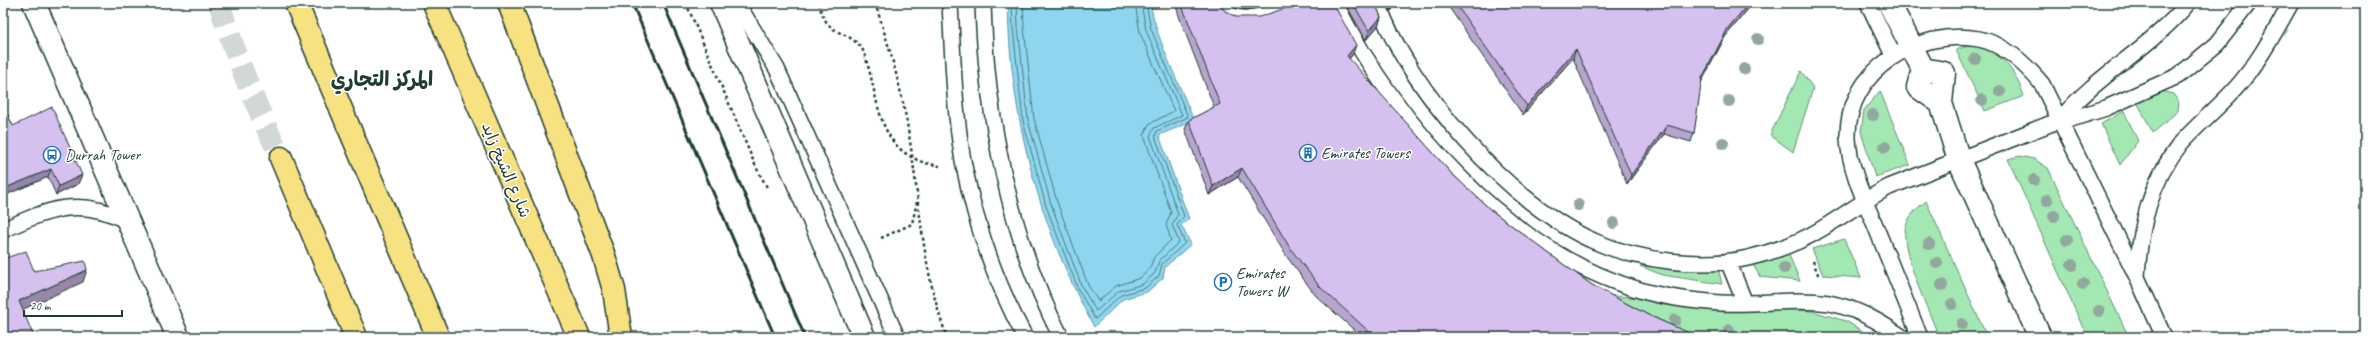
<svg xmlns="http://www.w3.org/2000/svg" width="2368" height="340" viewBox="0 0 2368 340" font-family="Caveat,'Playpen Sans Arabic',sans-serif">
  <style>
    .green { fill: #a3e7b3; stroke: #619274 }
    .water { fill: #8ed5ef; stroke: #6298a4 }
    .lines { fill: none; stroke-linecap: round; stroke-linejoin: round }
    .shore { stroke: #4b7a7f; stroke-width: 1 }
    .highway-tunnel { stroke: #d2d8d6; stroke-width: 22; stroke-dasharray: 22 11; stroke-linecap: butt }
    .lane-casing { stroke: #1f3d34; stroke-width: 18 }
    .street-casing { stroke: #1f3d34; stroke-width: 25 }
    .secondary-casing { stroke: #1f3d34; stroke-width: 25 }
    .highway-casing { stroke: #1f3d34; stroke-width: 25 }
    .path { stroke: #1f3d34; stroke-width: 2.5; stroke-dasharray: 3 3; stroke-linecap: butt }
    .lane { stroke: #fff; stroke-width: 15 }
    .street { stroke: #fff; stroke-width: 22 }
    .secondary { stroke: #fff; stroke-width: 22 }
    .highway { stroke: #f8e181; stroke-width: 22 }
    .rail { stroke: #1f3d34; stroke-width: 3 }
    .path-bridge { stroke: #1f3d34; stroke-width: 2.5; stroke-dasharray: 3 3; stroke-linecap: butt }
    .tree { fill: #92a79d }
    .wall { fill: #b8a5ce; stroke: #1f3d34 }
    .shaded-wall { fill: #9686a8; stroke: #1f3d34 }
    .building { fill: #d6c0f0; stroke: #1f3d34 }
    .labels { text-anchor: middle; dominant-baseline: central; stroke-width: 3; stroke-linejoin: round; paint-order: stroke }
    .poi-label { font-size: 16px; fill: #1f3d34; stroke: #fff; text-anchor: start }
    .street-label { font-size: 16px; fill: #1f3d34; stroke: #fff }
    .district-label { font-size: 20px; font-weight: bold; fill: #1f3d34; stroke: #fff }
  </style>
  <rect width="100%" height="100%" fill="#fff"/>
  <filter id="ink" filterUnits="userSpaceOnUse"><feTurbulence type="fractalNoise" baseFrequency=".025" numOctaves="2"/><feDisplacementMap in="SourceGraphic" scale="8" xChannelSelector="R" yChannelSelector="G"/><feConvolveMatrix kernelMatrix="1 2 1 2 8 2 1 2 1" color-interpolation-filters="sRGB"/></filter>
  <g filter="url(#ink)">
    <path class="green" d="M1978,42c25,16 36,25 46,54l-39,15 -29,-61z
      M1801,71l12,17 -20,64 -23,-17z
      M1880,91l30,74 -35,12 -14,-45 3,-22z
      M2161,91l12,3 6,8 -1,9 -25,22 -16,-31z
      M2124,111l14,30 -18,24 -19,-41z
      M2019,156l15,3 14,9 81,169h-42l-79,-178z
      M1926,201l61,136h-48c-10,-26 -37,-82 -34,-107 2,-13 12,-22 21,-29z
      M1844,239l17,39 -38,-3 -11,-26z
      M1789,255l11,26 -40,-4 -8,-14z
      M1640,266l78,2 4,16 -60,-9z
      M1589,294l223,17 34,10 26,16h-197z"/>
    <path class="water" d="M1008,3h142c8,41 29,79 44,118l-35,14 30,84 -8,6 10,19 -26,23 -2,11 -16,14 -24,7 -29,28c-54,-98 -85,-212 -86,-324z"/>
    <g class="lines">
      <path class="shore" d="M1012,3l1,25 10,93 23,85 32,83 17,30 26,-24 24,-7 14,-12 3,-12 23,-21 -8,-18 7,-9 -29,-80 2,-5 31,-14 -37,-88 -5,-26
        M1017,3l1,24 10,93 23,84 31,83 14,24 23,-20 24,-7 12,-11 4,-12 20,-19 -7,-17 6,-11 -28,-78 4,-8 28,-13 -36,-85 -5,-27
        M1023,3l1,24 10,92 23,83 31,83 10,16 18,-15 24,-8 9,-8 5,-13 17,-17 -5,-15 5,-13 -27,-76 5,-12 25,-13 -34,-78 -5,-30"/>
      <path class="highway-tunnel" d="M219,3c17,54 37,104 62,155"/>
      <defs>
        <path id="lane" d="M737,3l40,66 120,268
          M950,3c3,54 4,110 14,163 12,59 32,118 61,171
          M983,3c3,113 26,233 78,334
          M1219,3c16,30 54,8 77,0
          M1335,3c62,122 171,249 308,288 21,6 44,9 66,11 40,5 81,-5 120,1 27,5 50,18 73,34
          M1378,3c29,85 134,204 218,239 44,19 105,27 152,16 25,-6 53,-16 75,-30 23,-14 43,-29 66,-41l171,-67 11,-1 35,-11 72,-32 39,-32 32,-41
          M1868,3l25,52
          M2060,120c37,-46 91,-72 128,-117
          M3,230c44,-20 76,-34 122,-10
          M1728,261l17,42
          M2137,276c3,-49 13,-94 44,-133 17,-19 37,-35 54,-54 23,-25 39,-56 56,-86
          M1920,337c-15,-37 -30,-75 -45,-112 -11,-26 -26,-58 -27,-87 -2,-68 70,-110 131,-99 26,5 47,26 63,45l95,193 27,60"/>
        <path id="street" d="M1889,3l34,66 21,4 -3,30 18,57 81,177
          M1923,69l-5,18 23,16"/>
        <path id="secondary" d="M34,3l144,334
          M721,3l143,334"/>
        <path id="highway" d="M296,3l142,334
          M434,3l145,334
          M509,3l95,253 10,34 7,47
          M281,158l75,179"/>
      </defs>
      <use href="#lane" class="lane-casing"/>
      <use href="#street" class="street-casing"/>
      <use href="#secondary" class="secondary-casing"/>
      <use href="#highway" class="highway-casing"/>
      <path class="path" d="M686,3l70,164 12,22
        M819,3c8,36 25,24 43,45 20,49 9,108 78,118
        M881,238l31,-14 5,-22
        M1813,261l6,16"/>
      <use href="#lane" class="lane"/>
      <use href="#street" class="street"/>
      <use href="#secondary" class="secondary"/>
      <use href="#highway" class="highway"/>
      <path class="rail" d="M632,3l143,334
        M663,3l142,334"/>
      <path class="path-bridge" d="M875,3c14,43 27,87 34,132 11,68 13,136 38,202"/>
    </g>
    <g class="tree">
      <circle cx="1758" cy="39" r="6"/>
      <circle cx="1975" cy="59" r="6"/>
      <circle cx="1744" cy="69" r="6"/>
      <circle cx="2000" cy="91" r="6"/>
      <circle cx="1982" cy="100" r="6"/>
      <circle cx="1729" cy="101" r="6"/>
      <circle cx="1873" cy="115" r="6"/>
      <circle cx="1723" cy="143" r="6"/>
      <circle cx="1885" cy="147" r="6"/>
      <circle cx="2034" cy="180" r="6"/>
      <circle cx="2047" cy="200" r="6"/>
      <circle cx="1578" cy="205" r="6"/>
      <circle cx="2054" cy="216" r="6"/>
      <circle cx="1614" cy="223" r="6"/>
      <circle cx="2067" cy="240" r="6"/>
      <circle cx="1929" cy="244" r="6"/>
      <circle cx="1937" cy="263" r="6"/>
      <circle cx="2072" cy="265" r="6"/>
      <circle cx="1784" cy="268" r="6"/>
      <circle cx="2083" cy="284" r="6"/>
      <circle cx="1942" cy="285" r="6"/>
      <circle cx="1952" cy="304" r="6"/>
      <circle cx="2099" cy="311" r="6"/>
      <circle cx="1675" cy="320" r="6"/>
      <circle cx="1962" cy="324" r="6"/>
      <circle cx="1729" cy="330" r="6"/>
    </g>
    <path class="wall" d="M1175,3h43l7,8 11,6 117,37 -4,5 102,114 40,37 72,54 29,21 56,30 41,18 12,4h-339l-46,-41 -29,-39 -49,-80 -29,18 -24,-66 4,-9 25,-13 -34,-88z
      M1230,3h41l-8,3 -18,3 -13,-4z
      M1345,3h30l6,14 -3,9 -12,14z
      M1387,3h11l-7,8z
      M1446,3h307l-28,34 -24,45 -7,51 -3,9 -27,-8 -37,50 -54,-126 -50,57z
      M3,105l10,21 65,58 -22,11 -8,-18 -45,19z"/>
    <path class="shaded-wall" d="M1247,3h24l-8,3 -18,3z
      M1394,3h4l-7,8z
      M1749,3h4l-28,34 -26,50 3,-9 26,-50z
      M1381,17l-3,9 -12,14 3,-9z
      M1356,45l-3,9 -10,11 4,-9z
      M1576,49l-3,9 -50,57 4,-9z
      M1667,125l-3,9 -37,50 4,-9z
      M1242,168l-4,9 -29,18 4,-9z
      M51,169l-3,8 -45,19v-7z
      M82,175l-4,9 -22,11 3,-9z
      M87,270l-4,12 -68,31 4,-12z"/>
    <path class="building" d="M1181,3h37l7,8 11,6h23l42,-14h32l23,42 -9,11 104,117 40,37 72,54 29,21 56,30 41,18 12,4h-326l-55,-50 -30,-39 -48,-80 -29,18 -24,-66 31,-16z
      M1353,3h22l6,14 -12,14z
      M1455,3h294l-21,25 -26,50 -8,55 -27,-8 -36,50 -55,-126 -49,57z
      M3,105l10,21 39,-19 30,68 -23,11 -8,-17 -48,20z
      M26,251l8,20 51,-10 2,9 -68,31 15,36h-31v-78z"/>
  </g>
  <defs>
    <symbol id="building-ring" viewBox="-11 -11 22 22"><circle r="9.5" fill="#fff" stroke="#1f6fb2" stroke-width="1.5"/><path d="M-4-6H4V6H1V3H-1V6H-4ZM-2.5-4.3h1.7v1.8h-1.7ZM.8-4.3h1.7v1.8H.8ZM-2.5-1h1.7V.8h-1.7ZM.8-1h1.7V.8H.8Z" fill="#1f6fb2"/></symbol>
    <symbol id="bus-ring" viewBox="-11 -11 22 22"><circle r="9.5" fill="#fff" stroke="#1f6fb2" stroke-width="1.5"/><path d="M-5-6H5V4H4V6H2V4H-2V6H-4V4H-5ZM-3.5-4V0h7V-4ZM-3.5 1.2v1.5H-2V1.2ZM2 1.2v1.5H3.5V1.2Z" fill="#1f6fb2"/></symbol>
    <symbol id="parking-ring" viewBox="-11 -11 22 22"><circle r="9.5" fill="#fff" stroke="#1f6fb2" stroke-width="1.5"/><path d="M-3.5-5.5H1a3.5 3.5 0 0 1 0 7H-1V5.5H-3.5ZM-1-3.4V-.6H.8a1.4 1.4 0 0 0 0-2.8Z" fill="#1f6fb2"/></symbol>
  </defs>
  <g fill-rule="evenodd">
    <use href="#building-ring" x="1298" y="143" width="20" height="20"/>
    <use href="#bus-ring" x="42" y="145" width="20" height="20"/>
    <use href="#parking-ring" x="1213" y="272" width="20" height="20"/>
  </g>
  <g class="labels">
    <g class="poi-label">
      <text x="1321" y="153">Emirates Towers</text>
      <text x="65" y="155">Durrah Tower</text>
      <text x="1236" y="273">Emirates<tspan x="1236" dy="18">Towers W</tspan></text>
    </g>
    <g class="street-label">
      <text transform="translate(506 170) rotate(67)">شارع الشيخ زايد</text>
    </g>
    <g class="district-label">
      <text x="382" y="79">المركز التجاري</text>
    </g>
  </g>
  <rect width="2368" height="340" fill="none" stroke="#fff" stroke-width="16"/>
  <rect x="8" y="8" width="2352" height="324" fill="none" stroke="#1f3d34" stroke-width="1.5" filter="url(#ink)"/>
  <path d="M24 310v6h98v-6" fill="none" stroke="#1f3d34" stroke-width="2"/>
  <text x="30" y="310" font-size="12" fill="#1f3d34" stroke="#ffffff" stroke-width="3" paint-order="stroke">20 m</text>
</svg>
